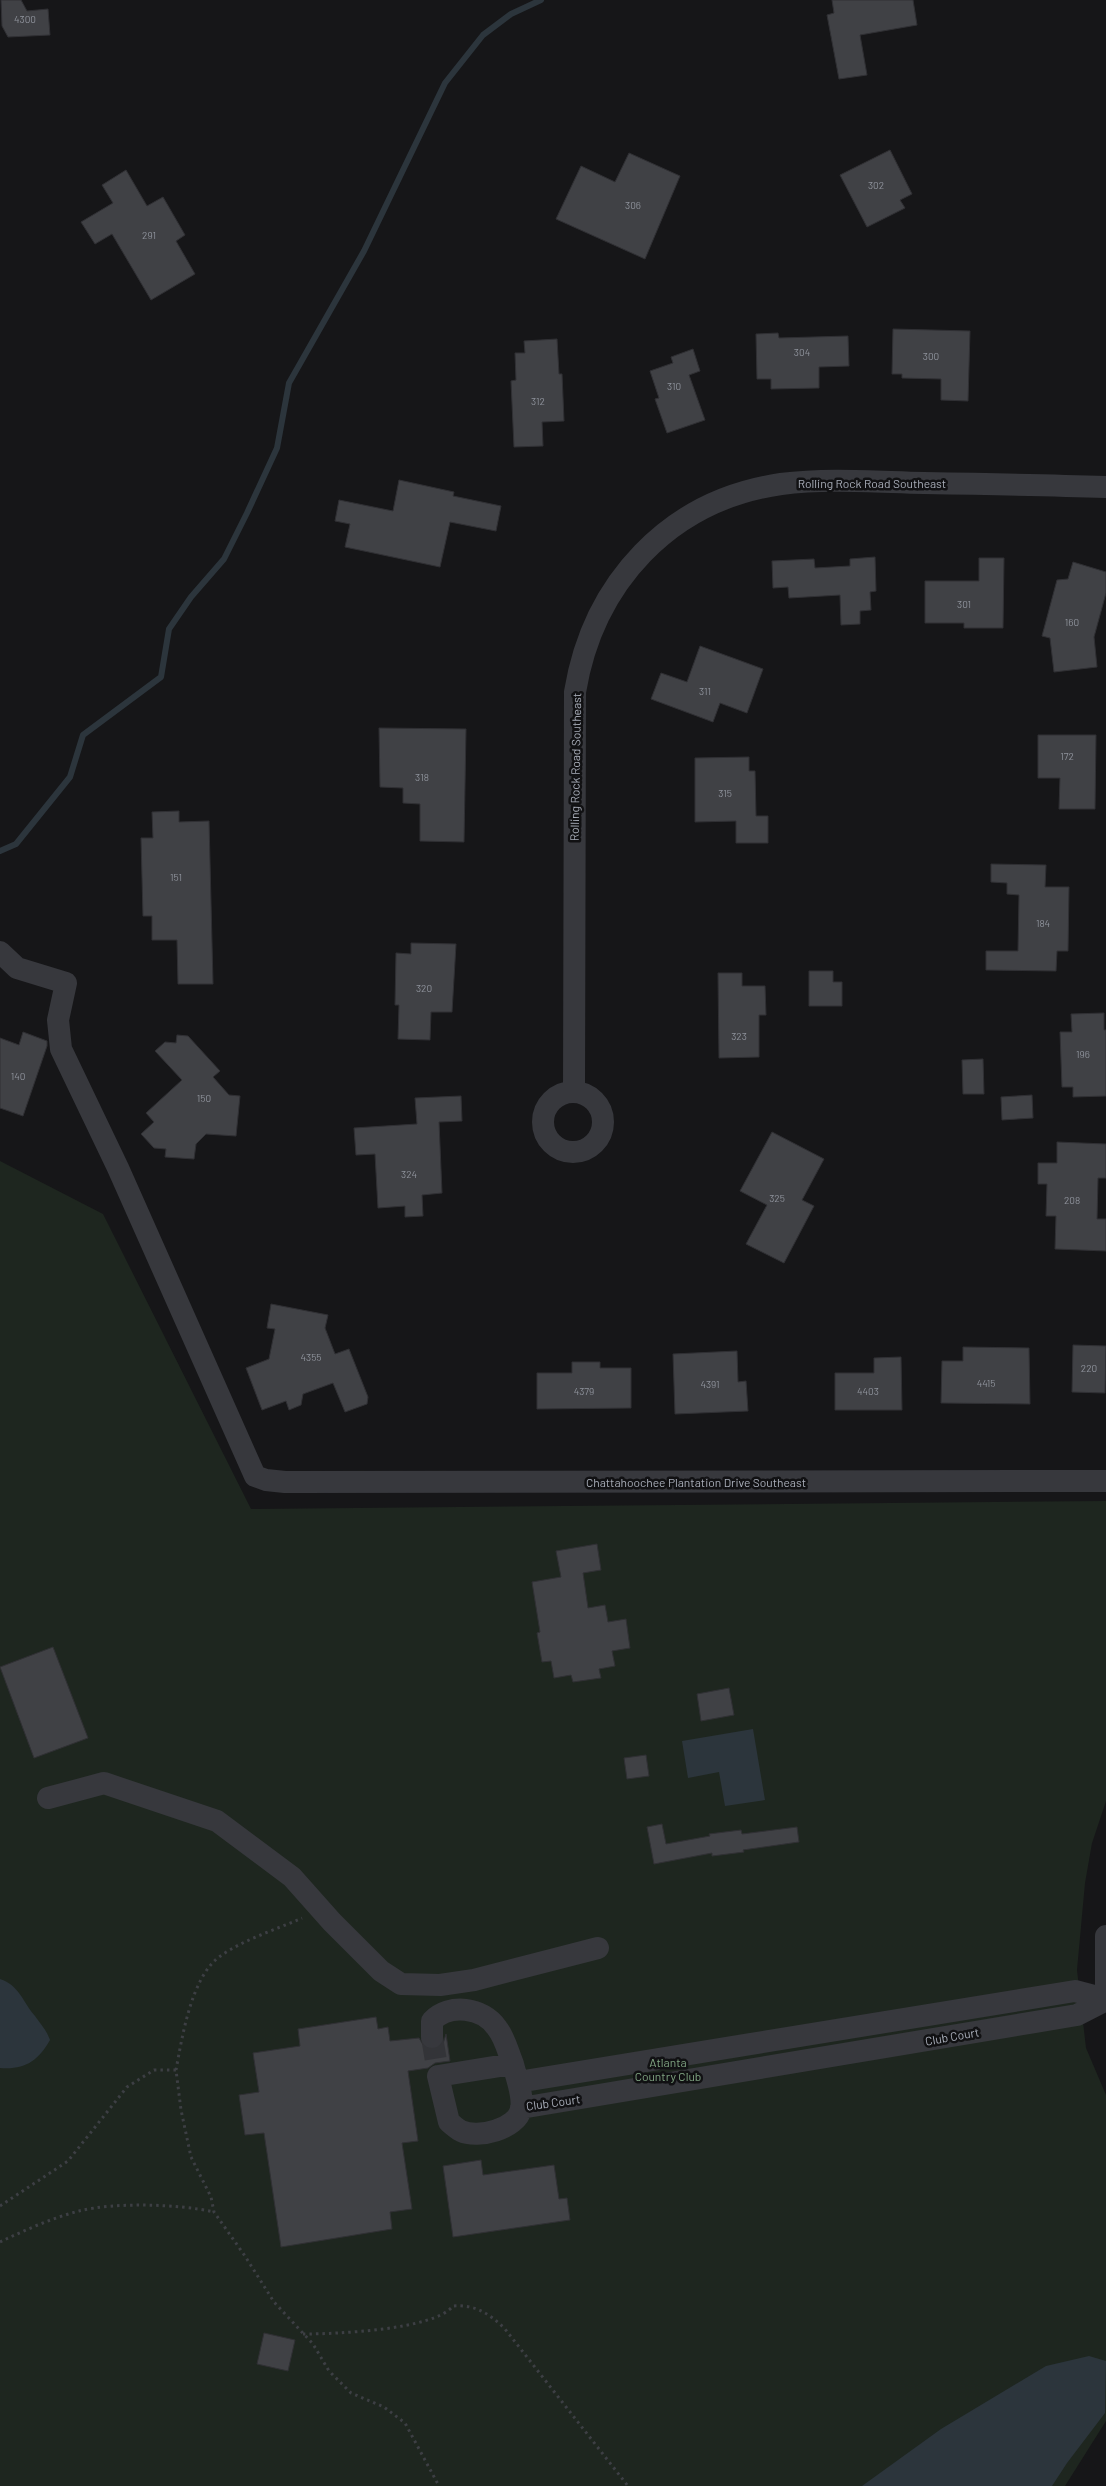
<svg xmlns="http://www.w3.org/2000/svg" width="1106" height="2486" viewBox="0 0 1106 2486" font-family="Barlow,sans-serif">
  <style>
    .green { fill: #1e261f }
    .water { fill: #2c353c }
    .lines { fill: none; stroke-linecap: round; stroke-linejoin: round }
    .stream { stroke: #2c353c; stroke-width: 6 }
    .building { fill: #404145; stroke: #303034 }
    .minor-tunnel { stroke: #333438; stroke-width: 22; stroke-dasharray: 22 11; stroke-linecap: butt }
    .path { stroke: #3d3f44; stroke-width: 3; stroke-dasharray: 2.5 4; stroke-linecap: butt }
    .minor { stroke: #37383d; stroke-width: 22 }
    .labels { text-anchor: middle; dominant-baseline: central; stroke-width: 5; stroke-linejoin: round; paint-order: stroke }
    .number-label { font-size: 10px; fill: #8e929b }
    .street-label { font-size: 12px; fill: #a8adb8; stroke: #111113 }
    .park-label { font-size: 12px; fill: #7fa381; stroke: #111113 }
  </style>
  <rect width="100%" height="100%" fill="#161618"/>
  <path class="green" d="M0,1161l103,53 148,295 855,-8v300l-14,42 -7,40 -8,87 9,78 20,47v326l-41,65h-1065z"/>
  <path class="water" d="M753,1729l12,71 -40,6 -6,-34 -31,6 -6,-37z
    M0,1979c19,6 23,23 35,37 6,9 11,13 15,24 -12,21 -25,30 -50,28z
    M1089,2356l17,5 -1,52 -38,50 -15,23h-190l79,-57 105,-63z"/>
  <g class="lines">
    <path class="stream" d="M0,851l16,-7 54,-67 13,-42 78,-58 8,-48 22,-32 33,-38 23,-46 30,-65 12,-65 75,-132 81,-168 38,-48 28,-21 30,-14"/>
  </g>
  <path class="building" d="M1,0h20l6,11 21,-2 2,26 -42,2 -6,-11z
    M832,0h81l4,25 -57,10 7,40 -28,4 -12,-64 7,-2z
    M890,150l22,44 -12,6 5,8 -38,19 -27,-52z
    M629,153l51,23 -35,83 -89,-40 25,-53 34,16z
    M126,170l21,36 16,-9 22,38 -9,6 19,33 -44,26 -39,-66 -17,10 -14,-22 32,-19 -11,-18z
    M893,329l77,2 -2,70 -27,-1v-21l-39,-1v-4h-10z
    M778,333l1,5 69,-2 1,30 -30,1v21l-48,1v-10h-14l-1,-45z
    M557,339l2,35h3l2,47 -22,1 1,24 -29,1 -3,-66 5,-1 -1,-27h10l-1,-12z
    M693,349l7,22 -11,4 16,45 -38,13 -12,-34 4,-1 -9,-27 23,-8 -2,-6z
    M399,480l55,12 -1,4 48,10 -5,25 -46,-9 -10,45 -95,-20 5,-23 -15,-3 4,-21 54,11z
    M875,557l1,34 -6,1 1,18 -11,1v13l-19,1 -1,-30 -51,3 -1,-11 -15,1 -1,-27 42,-2 1,9 35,-2v-7z
    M979,558h25l-1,70h-39v-5h-39v-42h54z
    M1073,562l33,10v21l-12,44 3,30 -43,5 -4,-34 -8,-2 15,-56 11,-1z
    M700,646l63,23 -16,44 -27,-10 -7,19 -62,-23 10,-26 26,9z
    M379,728l87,1 -2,113 -44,-1v-37l-17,-1v-15l-23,-1z
    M1038,735h58l-1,74h-36l1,-31h-22z
    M749,757v14h6l1,45h12v27h-32v-22l-41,1v-64z
    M179,811v11l30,-1 4,163h-35l-1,-44h-25v-24h-9l-2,-78h12l-1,-26z
    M991,864l55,1 -1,22h24l-1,64h-11l-1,20 -70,-1v-19h32l1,-56 -12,-1v-11l-16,-1z
    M411,943l45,1 -4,68h-21l-1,28 -32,-1 1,-34h-4l1,-52 15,1z
    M809,971h24v11h9v24h-33z
    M718,973h24v13h23l1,29h-7v42l-40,1z
    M1104,1013v17h2v66l-33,1v-10h-11l-2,-55h12l-1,-18z
    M23,1032l24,9v5l-24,70 -23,-8v-70l19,7z
    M177,1035l11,1 32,35 -7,6 16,18 11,1 -4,40 -30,-2 -10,10 -2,15 -29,-2 1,-8 -12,-1 -13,-14 13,-12 -8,-9 36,-33 -27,-29 10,-9 11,1z
    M983,1059l1,35h-21l-1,-34z
    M1032,1095l1,23 -31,2 -1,-23z
    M461,1096l1,25 -23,1 3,71 -20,2 1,21 -18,1v-11l-27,2 -3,-54 -19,1 -2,-27 63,-4 -2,-26z
    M772,1132l52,27 -22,41 12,6 -30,57 -38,-19 21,-39 -27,-14z
    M1057,1142l49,2v34h-8l-1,41h9v32l-51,-2 1,-33h-10l1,-32h-9v-21h19z
    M271,1304l57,11 -3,13 10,26 14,-5 19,48 -1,7 -22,8 -12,-29 -30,11 -2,11 -12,5 -3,-9 -24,9 -16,-42 23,-9 6,-30 -8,-1z
    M1073,1345l33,1 -1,47 -33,-1z
    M963,1347l66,1 1,56 -89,-1 1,-42h21z
    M737,1351l1,31 8,-1 2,30 -73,3 -2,-60z
    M901,1357l1,53h-67v-37h39v-15z
    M572,1362h28v6h31v40l-94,1v-36h35z
    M597,1544l4,26 -18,3 5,35 17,-3 3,17 18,-3 4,29 -18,3 3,15 -16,3 2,9 -28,4 -2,-7 -17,3 -3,-17 -9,1 -5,-29 3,-1 -8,-50 29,-5 -5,-26z
    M53,1647l35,91 -54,20 -34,-91z
    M729,1688l5,27 -33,6 -4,-27z
    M646,1755l3,21 -22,3 -3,-21z
    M662,1824l4,20 44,-8 -1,-2 32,-4 1,4 55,-7 2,15 -56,8 1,2 -32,4v-3l-58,11 -7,-37z
    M376,2017l2,12 10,-2 2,14 29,-3 6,10 7,2 11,-6 3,-10 4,27 -15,2 -7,5 -20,3 10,70 -16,2 10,66 -22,3 2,17 -111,18 -17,-114 -19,2 -6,-40 20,-3 -6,-39 47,-7 -2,-17z
    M481,2160l2,15 71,-10 5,34 8,-1 3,22 -117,17 -10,-71z
    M264,2333l31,7 -7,31 -31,-7z"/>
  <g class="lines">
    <path class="minor-tunnel" d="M432,2037l5,30"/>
    <path class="path" d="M176,2070c6,-32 15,-92 43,-113 23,-17 56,-27 83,-39
      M0,2206l68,-45 59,-74 27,-17h22l5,40 10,47 20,40 3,15 31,44 29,46 39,42 16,27 22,22 33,14 21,16 34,63
      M0,2242c25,-12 52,-24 79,-31 36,-9 100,-7 135,1
      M303,2334c32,0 131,-4 150,-28 22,-2 37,8 52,23l123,157"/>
    <path class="minor" d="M0,952l17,16 49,15 -8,37 3,29 57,119 137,308 11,4 19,2 821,-1
      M574,1092l1,-400c18,-109 94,-192 206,-208 47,-6 96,-2 143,-1 61,1 121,2 182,4
      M543 1122a30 30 0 1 1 60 0a30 30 0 1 1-60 0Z
      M48,1798l56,-15 113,38 75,56 40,45 49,49 20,13 39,1 34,-5 124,-32
      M1106,1936v49
      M432,2037v-16c17,-18 51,-14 65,7 8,10 11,24 16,36
      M513,2064c3,13 11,32 8,45 -4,20 -43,30 -60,22 -4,-2 -8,-6 -12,-9l-11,-46z
      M518,2082l557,-91 31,8
      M521,2108l556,-93 29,-15"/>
  </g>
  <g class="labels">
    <g class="number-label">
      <text x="25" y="19">4300</text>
      <text x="876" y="185">302</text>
      <text x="633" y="205">306</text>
      <text x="149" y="235">291</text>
      <text x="802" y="352">304</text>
      <text x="931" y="356">300</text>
      <text x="674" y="386">310</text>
      <text x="538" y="401">312</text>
      <text x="964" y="604">301</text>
      <text x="1072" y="622">160</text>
      <text x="705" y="691">311</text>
      <text x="1067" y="756">172</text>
      <text x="422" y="777">318</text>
      <text x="725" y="793">315</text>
      <text x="176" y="877">151</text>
      <text x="1043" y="923">184</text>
      <text x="424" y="988">320</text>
      <text x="739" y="1036">323</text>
      <text x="1083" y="1054">196</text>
      <text x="18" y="1076">140</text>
      <text x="204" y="1098">150</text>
      <text x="409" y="1174">324</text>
      <text x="777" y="1198">325</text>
      <text x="1072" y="1200">208</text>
      <text x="311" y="1357">4355</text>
      <text x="1089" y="1368">220</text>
      <text x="986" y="1383">4415</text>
      <text x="710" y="1384">4391</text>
      <text x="584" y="1391">4379</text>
      <text x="868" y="1391">4403</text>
    </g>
    <g class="street-label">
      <text x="872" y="483">Rolling Rock Road Southeast</text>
      <text transform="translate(575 767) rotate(-89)">Rolling Rock Road Southeast</text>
      <text x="696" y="1482">Chattahoochee Plantation Drive Southeast</text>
      <text transform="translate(952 2036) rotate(-10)">Club Court</text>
      <text transform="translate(553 2102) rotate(-8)">Club Court</text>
    </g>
    <g class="park-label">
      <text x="668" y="2062">Atlanta<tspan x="668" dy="14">Country Club</tspan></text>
    </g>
  </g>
</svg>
